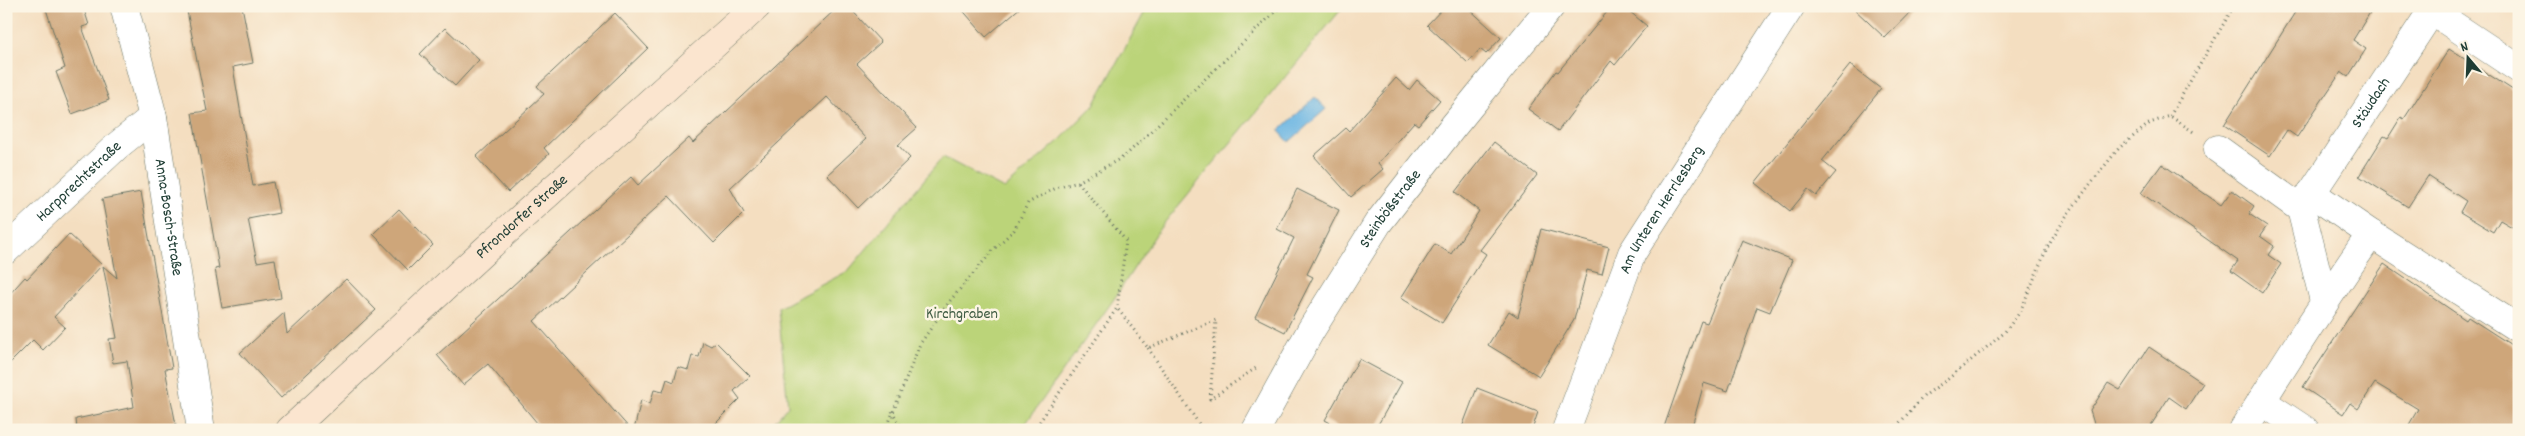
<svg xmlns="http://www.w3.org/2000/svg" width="2525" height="436" viewBox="0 0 2525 436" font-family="Dekko,sans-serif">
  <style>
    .green { fill: #bbd479; stroke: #6d8856 }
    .water { fill: #6bb5e3; stroke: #45798c }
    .building { fill: #cea67a }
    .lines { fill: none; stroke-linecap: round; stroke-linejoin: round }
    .street-casing { stroke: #6a7565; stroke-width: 29 }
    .secondary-casing { stroke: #6a7565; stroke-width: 29 }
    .path { stroke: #6a7565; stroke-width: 3; stroke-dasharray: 1 4; stroke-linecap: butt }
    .street { stroke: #fff; stroke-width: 28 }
    .secondary { stroke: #fbe5cf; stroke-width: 28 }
    .labels { text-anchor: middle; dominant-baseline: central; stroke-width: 5; stroke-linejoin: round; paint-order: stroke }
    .street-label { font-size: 16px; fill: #1f3d34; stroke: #fcf5e5 }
    .park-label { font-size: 16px; fill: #3e5b42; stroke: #fcf5e5 }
  </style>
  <rect width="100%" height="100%" fill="#fcf5e5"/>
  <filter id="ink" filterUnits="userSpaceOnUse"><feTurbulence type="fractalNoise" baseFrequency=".02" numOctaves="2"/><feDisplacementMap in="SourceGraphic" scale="10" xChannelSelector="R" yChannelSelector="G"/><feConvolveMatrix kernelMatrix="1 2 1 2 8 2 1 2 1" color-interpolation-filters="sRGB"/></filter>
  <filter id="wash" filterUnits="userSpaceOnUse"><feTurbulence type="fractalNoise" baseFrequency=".0096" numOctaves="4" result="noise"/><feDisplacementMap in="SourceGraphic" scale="20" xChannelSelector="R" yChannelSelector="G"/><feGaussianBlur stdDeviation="1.12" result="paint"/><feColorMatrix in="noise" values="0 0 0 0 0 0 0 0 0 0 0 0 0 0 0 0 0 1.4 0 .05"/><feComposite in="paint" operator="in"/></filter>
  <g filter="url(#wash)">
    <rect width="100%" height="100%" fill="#f4dec0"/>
    <path class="green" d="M1148,6h196l-184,222 -46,71 -93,131h-253l20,-24 -10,-98 70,-37 95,-114 61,32 56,-49 34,-35z"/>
    <path class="water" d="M1315,97l11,12 -37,33 -10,-11z"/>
    <g id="blocks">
      <path class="building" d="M45,6h38l6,19 -7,2 27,73 -37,14 -16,-42 9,-4z
        M186,6h56l11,57 -20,4 20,119 20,-4 6,31 -31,6 9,43 18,-3 6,39 -59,10 -7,-39 4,-1 -27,-155 15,-2z
        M839,6h9l33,36 -24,22 60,64 -19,17 12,13 -52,50 -31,-33 39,-36 -39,-42 -97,91 14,25 -30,30 -45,-47 -135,125 97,109h-88l-55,-66 -25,21 -26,-30 194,-178 7,8 51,-47 4,5z
        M959,6h63l-36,31z
        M1445,6h21l35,32 -15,16 -6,-5 -12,14 -41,-38z
        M1612,6h11l24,20 -32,39 -4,-4 -53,70 -30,-22 28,-38 2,1z
        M1851,6h65l-31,32z
        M2299,6h75l-21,34 13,9 -18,28 -7,-5 -44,65 -10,-7 -17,26 -46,-31z
        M615,13l33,35 -104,100 5,6 -41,38 -32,-35 68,-63 -7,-8z
        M445,28l34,32 -24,26 -35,-32z
        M2449,49l70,45v137l-19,-11 -7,12 -33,-20 6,-11 -38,-25 -20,31 -49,-31 25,-40 4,2 13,-21 3,2z
        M1850,65l31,24 -59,72 14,11 -20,24 -8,-7 -18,22 -35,-28z
        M1396,78l13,12 8,-10 23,20 -22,25 -4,-3 -36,41 5,6 -32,28 -37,-41 32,-28 3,3z
        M1494,142l43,33 -57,75 6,4 -44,69 -41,-25 34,-54 16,10 28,-43 -24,-19z
        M2162,164l59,41 11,-15 22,16 -5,8 18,12 -7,10 14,10 -6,9 13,9 -19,29 -31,-22 7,-10 -97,-68z
        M1297,189l42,21 -32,64 6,3 -28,55 -30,-15 39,-79 -17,-9z
        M141,192l31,176 -7,1 12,61h-100l-1,-11 58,-12 -7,-46 -14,2 -4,-24 8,-1 -14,-72 14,12 -15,-79z
        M399,209l34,36 -25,25 -35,-36z
        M1541,229l68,18 -7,27 -15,-4 -13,50 -35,56 -51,-31 21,-34 9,6z
        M69,234l33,31 -48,52 11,10 -22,23 -10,-10 -27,27v-69l19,-21 2,2z
        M1742,240l50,20 -22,52 -13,-5 -29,84 -24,-8 -13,47h-28l38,-109 6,2z
        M2384,264l82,56 2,-3 51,33v80h-113l12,-21 -43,-26 -17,26 -8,-6 -7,11 -40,-27z
        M346,279l30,31 -95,88 -41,-45 44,-40 3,21z
        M703,342l8,4 5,-4 34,34 -16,15 6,8 -31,31h-75l7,-30 9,4 4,-14 9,2 4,-13 7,3 4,-15 10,3 4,-14 7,1z
        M2149,347l54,36 -17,26 -17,-12 -21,33h-52l-6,-19 18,-28 12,7z
        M1359,359l43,23 -27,48h-32l-18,-10z
        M1477,388l61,24 -6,18h-71z"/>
    </g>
  </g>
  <g filter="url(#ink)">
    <use href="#blocks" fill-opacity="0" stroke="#6a7565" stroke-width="1"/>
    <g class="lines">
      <defs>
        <g id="street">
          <path id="s1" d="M124,6l29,111 48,313"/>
          <path d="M2432,11l87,58"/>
          <path d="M2218,149l83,60"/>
          <path d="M2311,193l60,41 148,95"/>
          <path id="s2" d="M6,250l111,-104 36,-29"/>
          <path id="s3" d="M2324,301l-23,-92 134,-203"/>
          <path d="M2261,401l44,29"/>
          <path id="s4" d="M1256,430l55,-100 67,-107 74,-95 99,-122"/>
          <path id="s5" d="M1566,430l66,-177 159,-247"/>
          <path d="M2243,430c42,-66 83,-132 128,-196"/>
        </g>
        <g id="secondary">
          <path id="s6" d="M290,430l193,-178 274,-246"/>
        </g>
      </defs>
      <use href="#street" class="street-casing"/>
      <use href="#secondary" class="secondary-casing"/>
      <path class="path" d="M2170,116l64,-110
        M1078,182l48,59 -9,67
        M1148,348l55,82
        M892,411l11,19
        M886,430l34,-86 29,-42 45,-53 20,-19 14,-27 28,-15 22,-6 47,-26 156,-150
        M1034,430l83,-122 31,40 68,-28 -6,79 46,-31
        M1893,430l31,-34 24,-17 56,-46 16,-21 27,-64 20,-33 24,-32 28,-35 31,-25 20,-7 25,17"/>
      <use href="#street" class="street"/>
      <use href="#secondary" class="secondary"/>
    </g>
  </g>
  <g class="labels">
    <g class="street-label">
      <text stroke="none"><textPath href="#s3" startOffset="222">Stäudach</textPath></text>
      <text stroke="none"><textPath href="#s2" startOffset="100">Harpprechtstraße</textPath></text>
      <text stroke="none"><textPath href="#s4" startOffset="259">Steinbößstraße</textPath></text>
      <text stroke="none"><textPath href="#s5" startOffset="241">Am Unteren Herrlesberg</textPath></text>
      <text stroke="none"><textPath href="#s1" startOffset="216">Anna-Bosch-Straße</textPath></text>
      <text stroke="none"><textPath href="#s6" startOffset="315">Pfrondorfer Straße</textPath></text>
    </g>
    <g class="park-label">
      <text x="962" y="314">Kirchgraben</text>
    </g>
  </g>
  <rect width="2525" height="436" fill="none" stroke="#fcf5e5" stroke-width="25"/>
  <g transform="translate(2468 58) rotate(341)" stroke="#fcf5e5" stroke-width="4" paint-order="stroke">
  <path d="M0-4L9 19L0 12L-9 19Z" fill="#1f3d34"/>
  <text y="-8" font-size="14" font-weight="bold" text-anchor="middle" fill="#1f3d34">N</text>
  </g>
</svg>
